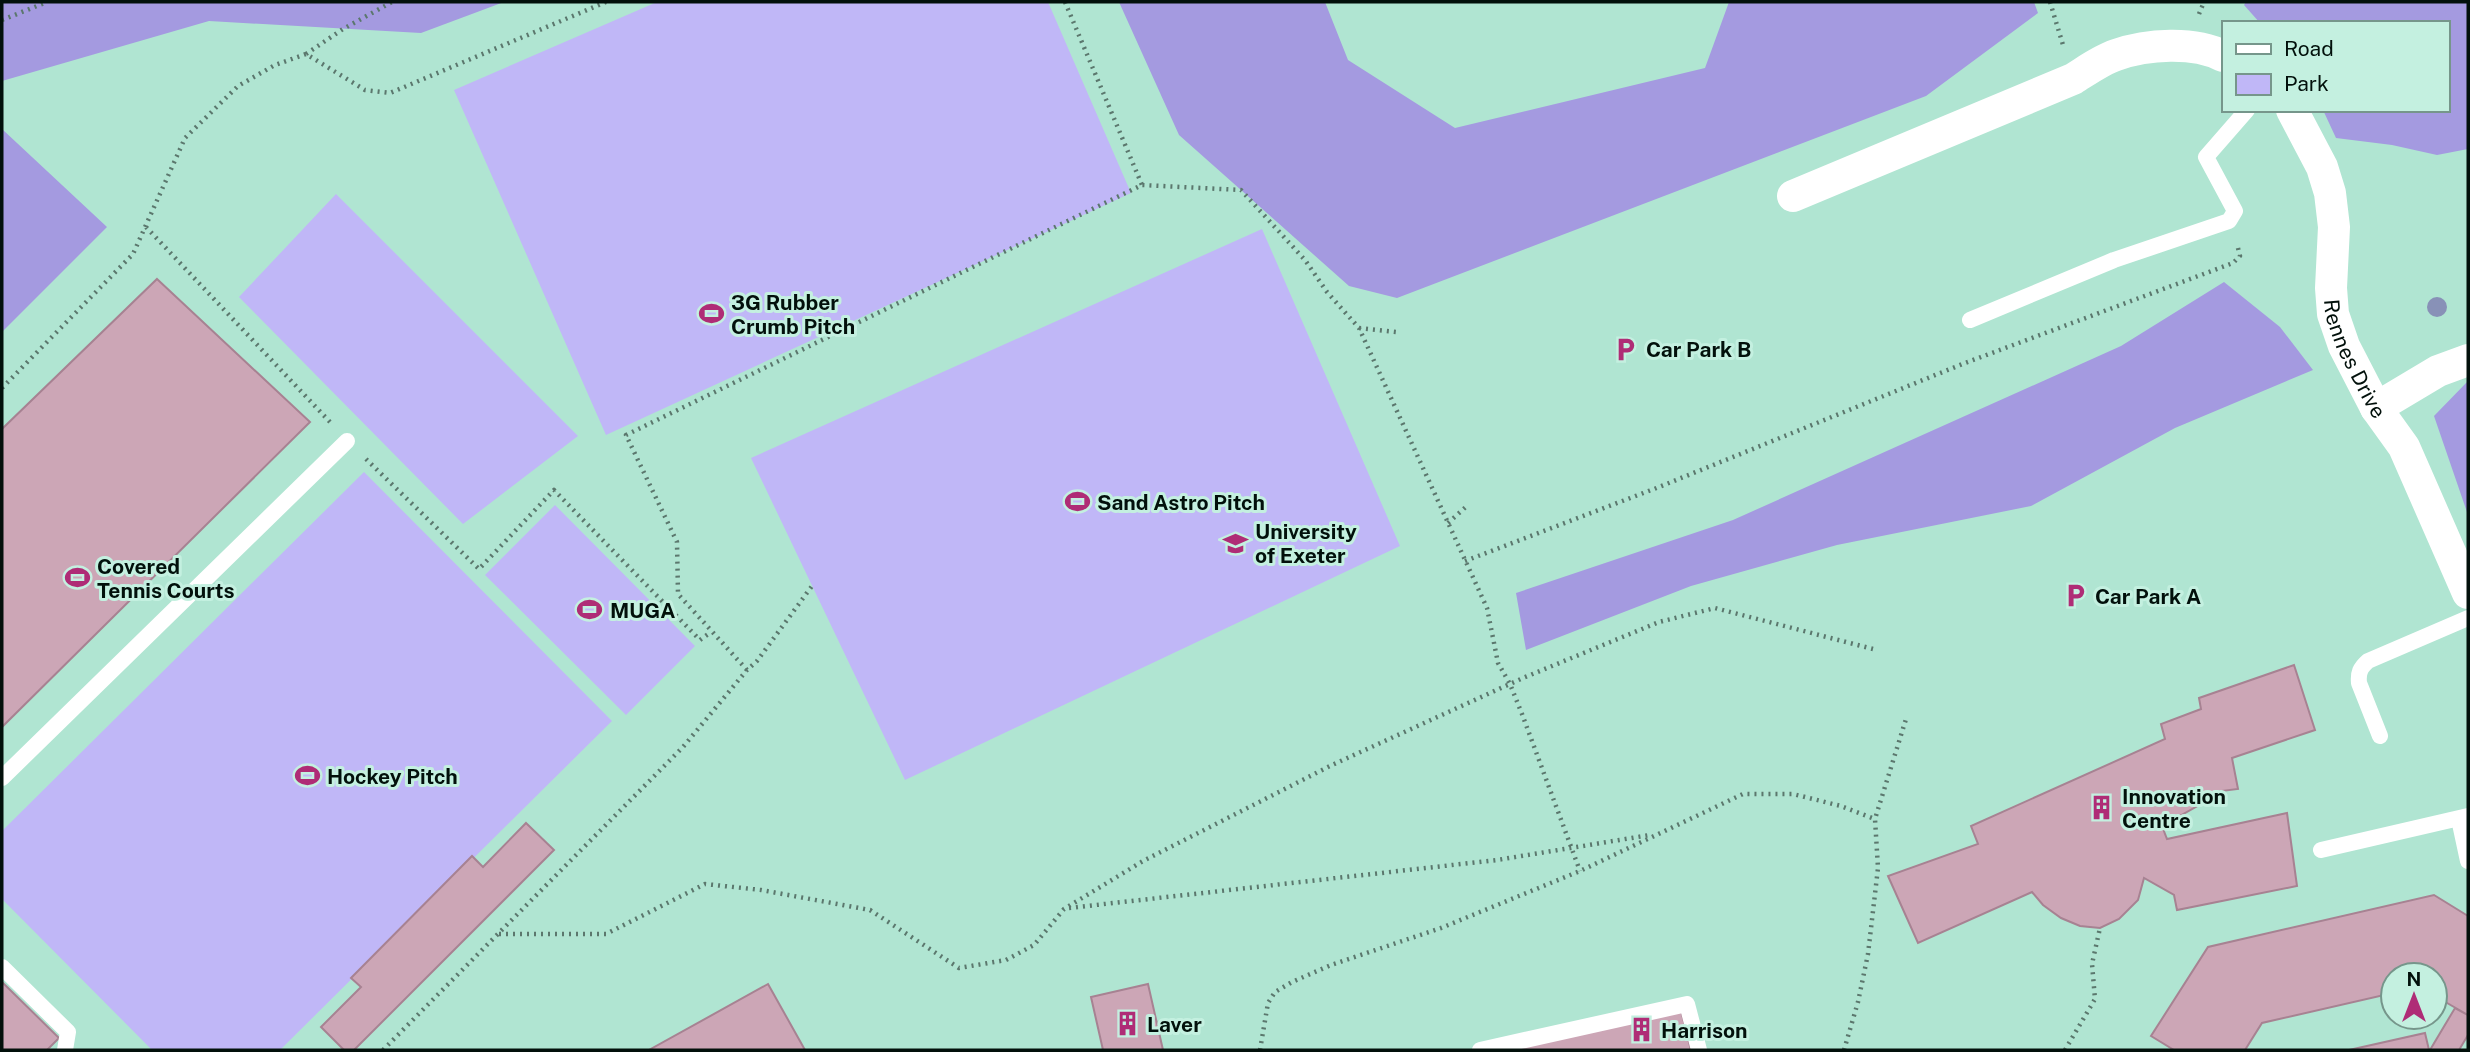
<svg xmlns="http://www.w3.org/2000/svg" width="2470" height="1052" viewBox="0 0 2470 1052" font-family="'Public Sans',sans-serif">
  <style>
    .built { fill: #b0e5d2; fill-rule: evenodd }
    .green { fill: #c0b7f7 }
    .forest { fill: #a49ae0 }
    .building { fill: #cca6b6; stroke: #a78292; stroke-width: 2 }
    .lines { fill: none; stroke-linecap: round; stroke-linejoin: round }
    .path { stroke: #5b776d; stroke-width: 4.5; stroke-dasharray: 2 5; stroke-linecap: butt }
    .lane { stroke: #fff; stroke-width: 16 }
    .street { stroke: #fff; stroke-width: 32 }
    .tree { fill: #8891b7 }
    .labels { text-anchor: middle; dominant-baseline: central; stroke-width: 6; stroke-linejoin: round; paint-order: stroke }
    .poi-label { font-size: 21px; font-weight: bold; fill: #02100b; stroke: #c4f0e0; text-anchor: start }
    .street-label { font-size: 21px; fill: #02100b; stroke: #c4f0e0 }
  </style>
  <rect width="100%" height="100%" fill="#c4f0e0"/>
  <path class="built" d="M110,2h2358v1048h-2466v-1004zM2223,23h224v87h-224zM2393,975h42v42h-42z"/>
  <path class="green" d="M657,2h391l83,191 -525,242 -152,-345z
    M336,194l242,242 -115,88 -224,-227z
    M1262,229l138,317 -495,234 -154,-322z
    M364,472l248,249 -332,329h-128l-150,-151v-68z
    M555,505l140,141 -69,69 -141,-140z"/>
  <path class="forest" d="M2,2h502l-83,31 -212,-12 -207,60z
    M1119,2h206l23,58 107,68 250,-60 24,-66h305l4,11 -112,83 -529,202 -48,-12 -170,-151z
    M2246,2h222v147l-31,6 -45,-10 -56,-7 -13,-28h124v-87h-187l-16,-18z
    M2,129l105,98 -105,105z
    M2224,282l56,45 33,43 -138,58 -144,78 -194,39 -146,41 -165,64 -10,-57 217,-73 388,-174z
    M2468,381v134l-34,-99z"/>
  <path class="building" d="M157,279l153,143 -308,305v-298z
    M2294,665l21,65 -83,28 6,31 -41,5 4,10 -39,22 5,13 120,-26 10,73 -120,24 -3,-15 -30,-17 -6,22 -19,19 -19,9 -20,-2 -19,-8 -18,-13 -11,-13 -114,51 -30,-67 90,-32 -7,-18 194,-87 -4,-15 40,-15 -2,-11z
    M526,823l28,27 -200,200h-10l-23,-23 40,-40 -10,-9 121,-122 11,11z
    M2434,895l34,21v99l-33,-19v-21h-42v18l-131,30 -17,27h-71l-23,-14 57,-89z
    M2,982l57,56 -12,12h-45z
    M768,984l37,66h-156z
    M1148,984l15,66h-60l-12,-53z
    M2455,1008l13,7v20l-9,15h-29z
    M1681,1010l10,40h-181z
    M2425,1033l4,17h-80z"/>
  <g class="lines">
    <path class="path" d="M1065,2l77,183
      M2050,2l13,43
      M2199,14l5,-12
      M2,20l45,-18
      M306,54l37,-25 49,-27
      M146,227l184,195
      M1359,328l37,4
      M2,388l131,-134 52,-116 53,-52 37,-21 31,-11 59,36 25,3 216,-91
      M366,459l113,110 75,-79 146,150 11,-8
      M1448,523l20,-18
      M1465,561l189,-72 311,-126 268,-100 7,-7 -3,-12
      M747,670l-69,-76 -1,-52 -51,-107 516,-250 99,5 64,70 22,32 32,36 128,280 11,55 12,21 12,30 58,157
      M1069,908l428,-48 153,-25
      M499,934h107l99,-50 56,6 109,20 89,58 47,-8 28,-15 30,-36 79,-48 189,-96 191,-87 136,-56 56,-14 158,41
      M383,1050l300,-303 64,-77 10,-9 55,-75
      M1260,1050l8,-47 7,-11 17,-10 39,-17 110,-37 139,-57 163,-77h50l48,12 34,13
      M1844,1050l14,-48 10,-48 10,-86 -3,-49 31,-100
      M2065,1050l30,-51 -3,-35 8,-36"/>
    <path class="lane" d="M1970,320l144,-60 115,-39 6,-10 -29,-54 41,-47
      M2380,736l-21,-53c-1,-10 1,-15 9,-22l100,-43
      M2,778l345,-337
      M2459,819l9,42
      M2321,850l147,-34
      M2,967l66,65 -3,18
      M1480,1050l207,-46 12,46"/>
    <g class="street">
      <path id="s1" d="M2292,110l30,57 8,26 4,34 -3,61 2,26 11,32 32,62 28,39 64,146"/>
      <path d="M1793,196l280,-117c13,-8 28,-19 43,-24 31,-11 78,-14 107,1"/>
      <path d="M2376,408l62,-37 30,-11"/>
    </g>
  </g>
  <circle class="tree" cx="2437" cy="307" r="10"/>
  <defs>
    <symbol id="stadium-bare" viewBox="-9 -9 18 18"><path d="M0-5a6.5 5 0 1 0 0 10a6.5 5 0 1 0 0-10ZM-3.5-1.8h7v3.6h-7Z" fill="#af2c76" stroke="#c4f0e0" stroke-width="2.5" paint-order="stroke"/></symbol>
    <symbol id="parking-bare" viewBox="-9 -9 18 18"><path d="M-3.5-5.5H1a3.5 3.5 0 0 1 0 7H-1V5.5H-3.5ZM-1-3.4V-.6H.8a1.4 1.4 0 0 0 0-2.8Z" fill="#af2c76" stroke="#c4f0e0" stroke-width="2.5" paint-order="stroke"/></symbol>
    <symbol id="university-bare" viewBox="-9 -9 18 18"><path d="M0-5L7-2L0 1L-7-2ZM-4 1L0 2.5L4 1V4Q0 6-4 4Z" fill="#af2c76" stroke="#c4f0e0" stroke-width="2.5" paint-order="stroke"/></symbol>
    <symbol id="building-bare" viewBox="-9 -9 18 18"><path d="M-4-6H4V6H1V3H-1V6H-4ZM-2.5-4.3h1.7v1.8h-1.7ZM.8-4.3h1.7v1.8H.8ZM-2.5-1h1.7V.8h-1.7ZM.8-1h1.7V.8H.8Z" fill="#af2c76" stroke="#c4f0e0" stroke-width="2.5" paint-order="stroke"/></symbol>
  </defs>
  <g fill-rule="evenodd">
    <use href="#stadium-bare" x="694" y="296" width="35" height="35"/>
    <use href="#parking-bare" x="1608" y="332" width="35" height="35"/>
    <use href="#stadium-bare" x="1060" y="484" width="35" height="35"/>
    <use href="#university-bare" x="1218" y="526" width="35" height="35"/>
    <use href="#stadium-bare" x="60" y="560" width="35" height="35"/>
    <use href="#parking-bare" x="2058" y="578" width="35" height="35"/>
    <use href="#stadium-bare" x="572" y="592" width="35" height="35"/>
    <use href="#stadium-bare" x="290" y="758" width="35" height="35"/>
    <use href="#building-bare" x="2084" y="790" width="35" height="35"/>
    <use href="#building-bare" x="1110" y="1006" width="35" height="35"/>
    <use href="#building-bare" x="1624" y="1012" width="35" height="35"/>
  </g>
  <g class="labels">
    <g class="poi-label">
      <text x="731" y="302">3G Rubber<tspan x="731" dy="24">Crumb Pitch</tspan></text>
      <text x="1646" y="349">Car Park B</text>
      <text x="1097" y="502">Sand Astro Pitch</text>
      <text x="1255" y="531">University<tspan x="1255" dy="24">of Exeter</tspan></text>
      <text x="97" y="566">Covered<tspan x="97" dy="24">Tennis Courts</tspan></text>
      <text x="2095" y="596">Car Park A</text>
      <text x="610" y="610">MUGA</text>
      <text x="327" y="776">Hockey Pitch</text>
      <text x="2122" y="796">Innovation<tspan x="2122" dy="24">Centre</tspan></text>
      <text x="1147" y="1024">Laver</text>
      <text x="1661" y="1030">Harrison</text>
    </g>
    <g class="street-label">
      <text stroke="none"><textPath href="#s1" startOffset="262">Rennes Drive</textPath></text>
    </g>
  </g>
  <rect width="2470" height="1052" fill="none" stroke="#02100b" stroke-width="7"/>
  <rect x="2222" y="21" width="228" height="91" fill="#c4f0e0" stroke="#76968b" stroke-width="2"/>
  <rect x="2236" y="44" width="35" height="10" fill="#ffffff" stroke="#76968b" stroke-width="2"/>
  <text x="2284" y="56" font-size="21" fill="#02100b">Road</text>
  <rect x="2236" y="74" width="35" height="21" fill="#c0b7f7" stroke="#76968b" stroke-width="2"/>
  <text x="2284" y="91" font-size="21" fill="#02100b">Park</text>
  <g transform="translate(2414 996)"><circle r="33" fill="#c4f0e0" stroke="#76968b" stroke-width="2"/>
  <path d="M0-5L12 26L0 18L-12 26Z" fill="#af2c76"/>
  <text y="-10" font-size="19" font-weight="bold" text-anchor="middle" fill="#02100b">N</text>
  </g>
</svg>
